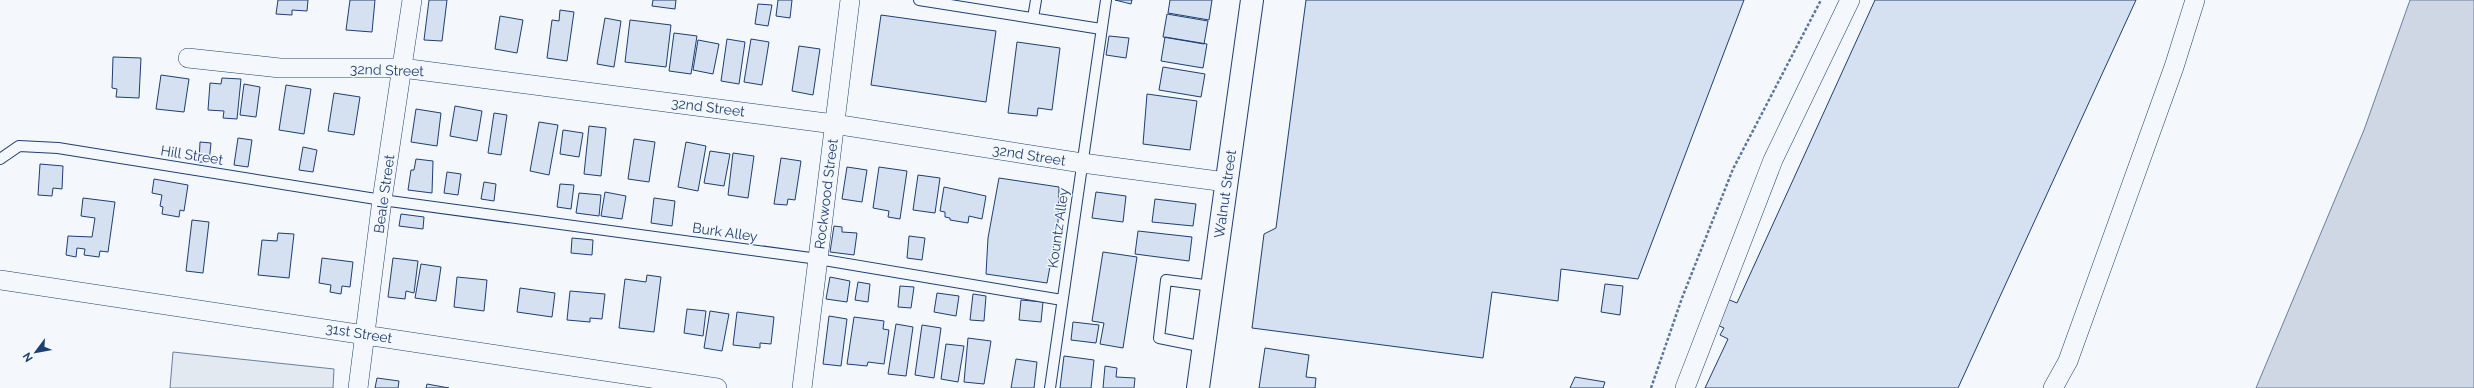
<svg xmlns="http://www.w3.org/2000/svg" width="2474" height="388" viewBox="0 0 2474 388" font-family="Raleway,sans-serif">
  <style>
    .green { fill: #e3e9f0; stroke: #687fa3 }
    .water { fill: #cfd7e4; stroke: #687fa3 }
    .building { fill: #d5e0f0; stroke: #1d3f73 }
    .lines { fill: none; stroke-linecap: round; stroke-linejoin: round }
    .lane-casing { stroke: #1d3f73; stroke-width: 12 }
    .street-casing { stroke: #1d3f73; stroke-width: 20 }
    .primary-casing { stroke: #1d3f73; stroke-width: 24 }
    .path { stroke: #5e769c; stroke-width: 2.5; stroke-dasharray: 3 2; stroke-linecap: butt }
    .lane { stroke: #f4f7fb; stroke-width: 10 }
    .street { stroke: #f4f7fb; stroke-width: 19 }
    .primary { stroke: #f4f7fb; stroke-width: 22 }
    .labels { text-anchor: middle; dominant-baseline: central; stroke-width: 3; stroke-linejoin: round; paint-order: stroke }
    .street-label { font-size: 14px; fill: #1d3f73; stroke: #f4f7fb }
  </style>
  <rect width="100%" height="100%" fill="#f4f7fb"/>
  <path class="green" d="M173,352l161,17 -1,19h-163z"/>
  <path class="water" d="M2410,0h64v388h-218l108,-258z"/>
  <path class="building" d="M278,0h30l-1,11 -15,-1v5l-16,-1z
    M350,0h25l-3,32 -26,-2z
    M429,0h18l-5,41 -18,-1z
    M653,0h23l-1,9 -23,-3z
    M778,0h14l-2,18 -14,-2z
    M1115,0h17l-1,4z
    M1170,0h42l-3,20 -41,-7z
    M1306,0h438l-106,279 -77,-10 -3,32 -66,-9 -9,66 -231,-30 12,-94 12,-6z
    M1875,0h261l-178,388h-253l23,-49 -8,-4 4,-7 -9,-4 12,-25 10,4z
    M758,4l14,1 -4,21 -13,-2z
    M560,10l14,2 -7,49 -20,-3 5,-38 7,1z
    M1167,14l41,7 -4,23 -41,-7z
    M881,15l115,16 -10,71 -115,-17z
    M500,16l23,4 -6,33 -22,-4z
    M605,18l16,3 -7,46 -17,-3z
    M630,20l41,5 -5,42 -41,-5z
    M674,33l23,3 -6,38 -22,-3z
    M1109,36l20,2 -3,20 -20,-3z
    M1165,37l42,7 -4,24 -42,-7z
    M727,39l18,3 -6,42 -18,-3z
    M751,39l18,3 -7,43 -18,-3z
    M698,40l21,4 -6,30 -20,-4z
    M1017,42l43,6 -8,62 -14,-2 -1,8 -29,-3z
    M799,46l21,3 -7,46 -21,-4z
    M113,57l28,1 -2,40 -23,-1 1,-8 -5,-1z
    M1163,67l42,7 -4,23 -42,-7z
    M161,75l28,4 -5,33 -28,-3z
    M222,78l19,1 -4,40 -14,-1 1,-7 -16,-1 2,-27 11,1z
    M244,84l16,3 -4,30 -16,-2z
    M286,85l25,4 -7,45 -25,-4z
    M334,93l26,4 -6,38 -26,-4z
    M1147,94l50,7 -7,49 -47,-6z
    M455,106l27,5 -5,30 -27,-5z
    M416,109l25,4 -4,33 -26,-4z
    M494,113l13,2 -6,40 -13,-2z
    M539,122l19,3 -9,50 -19,-4z
    M589,126l17,2 -5,48 -17,-2z
    M563,130l20,3 -4,24 -19,-3z
    M238,138l14,2 -4,27 -14,-2z
    M634,139l21,3 -6,40 -21,-3z
    M200,142l11,1 -2,19h-10z
    M686,142l20,4 -8,45 -20,-4z
    M303,147l14,3 -4,22 -14,-2z
    M710,151l20,3 -6,32 -20,-3z
    M733,153l21,3 -6,42 -20,-3z
    M781,158l20,3 -6,39 -7,-1 -1,6 -13,-1z
    M416,159l17,2 -1,32 -24,-3 3,-20h3z
    M40,164l23,2 -1,23 -9,-1 -1,8 -14,-1z
    M847,167l20,3 -5,32 -20,-3z
    M879,167l28,4 -7,48 -12,-2 1,-6 -16,-3z
    M447,172l14,2 -3,21 -14,-2z
    M918,175l22,3 -5,35 -22,-3z
    M999,178l60,9 -1,35 -11,61 -61,-9 2,-36z
    M154,179l34,6 -4,26 -4,-1 -1,7 -17,-3 1,-7 -3,-1 2,-11 -10,-2z
    M484,182l12,2 -2,17 -13,-2z
    M560,184l14,1 -3,24 -14,-2z
    M944,187l42,9 -4,23 -13,-3 -1,7 -18,-3v-2l-5,-1v-5l-5,-1z
    M605,192l21,4 -4,23 -21,-3z
    M1096,192l30,4 -3,26 -31,-4z
    M579,193l22,2 -2,21 -23,-3z
    M83,198l32,4 -7,50 -8,-1 -1,6 -15,-2 1,-6 -8,-1 -1,9 -10,-2 2,-19 24,1 3,-19 -14,-2z
    M654,198l21,3 -3,25 -21,-3z
    M1155,199l41,5 -3,22 -41,-4z
    M401,214l23,3 -1,12 -24,-3z
    M192,220l17,2 -6,51 -17,-2z
    M834,226l8,1v5l15,1 -3,22 -24,-3z
    M1138,231l54,6 -3,24 -54,-7z
    M278,233l16,1 -5,44 -31,-3 4,-35 15,1z
    M909,236l16,2 -3,22 -15,-2z
    M572,238l21,2 -1,15 -21,-2z
    M1103,252l34,5 -14,91 -23,-4 4,-21 -12,-2z
    M322,258l31,4 -3,25 -8,-1 -1,8 -11,-2 1,-7 -12,-2z
    M393,258l25,3 -4,32 -8,-2 -1,8 -17,-2z
    M421,264l20,3 -5,34 -21,-3z
    M647,275l14,2 -7,55 -35,-4 6,-49 21,3z
    M457,277l30,3 -3,31 -30,-4z
    M830,277l20,4 -3,21 -21,-3z
    M858,282l12,2 -2,18 -13,-2z
    M1605,284l18,2 -3,29 -19,-3z
    M900,286l14,1 -3,21 -13,-1z
    M520,288l35,5 -3,24 -35,-5z
    M570,291l35,3 -3,25 -12,-1v4l-23,-2z
    M937,293l22,3 -3,20 -22,-4z
    M973,294l13,2 -2,25 -14,-1z
    M1021,300l22,2 -2,20 -22,-2z
    M687,309l19,2 -3,25 -19,-3z
    M710,311l19,3 -7,37 -18,-3z
    M737,312l37,5 -3,27 -11,-1v5l-27,-3z
    M829,316l18,3 -6,47 -18,-2z
    M854,317l30,4 -1,8 6,1 -5,34 -16,-2 -1,4 -20,-2z
    M1073,322l26,3 -3,18 -25,-3z
    M896,324l17,3 -7,49 -18,-2z
    M922,325l19,3 -7,50 -19,-3z
    M968,338l23,3 -7,43 -20,-2z
    M946,344l18,2 -6,36 -17,-3z
    M1265,348l44,7 -3,22 10,1 -1,10h-56z
    M1064,356l30,4 -3,28h-31z
    M1016,359l21,3 -3,26h-23z
    M1105,366l12,2 -1,9 19,1 -1,10h-31z
    M1575,377l30,5 -2,6h-33z
    M377,378l22,3 -1,7h-23z
    M427,384l22,4h-23z"/>
  <g class="lines">
    <defs>
      <path id="lane" d="M919,0l182,29
        M1033,18l3,-18
        M0,159l19,-13 39,2 324,52 436,59 244,41
        M1204,347l-45,-9 7,-58 46,6
        M1050,388l56,-388"/>
      <path id="street" d="M188,58l92,10h122l432,56 248,39 144,19
        M0,280l717,108
        M358,388l24,-188 30,-200
        M802,388l48,-388
        M1685,388l88,-228 77,-160
        M2053,388l15,-27 106,-294 21,-67"/>
      <path id="primary" d="M1198,388l54,-388"/>
    </defs>
    <use href="#lane" class="lane-casing"/>
    <use href="#street" class="street-casing"/>
    <use href="#primary" class="primary-casing"/>
    <path class="path" d="M1651,388l31,-90 51,-129 88,-169"/>
    <use href="#lane" class="lane"/>
    <use href="#street" class="street"/>
    <use href="#primary" class="primary"/>
  </g>
  <g class="labels">
    <g class="street-label">
      <text transform="translate(387 70) rotate(2)">32nd Street</text>
      <text transform="translate(708 107) rotate(7)">32nd Street</text>
      <text transform="translate(192 155) rotate(9)">Hill Street</text>
      <text transform="translate(1029 155) rotate(9)">32nd Street</text>
      <text transform="translate(384 194) rotate(-82)">Beale Street</text>
      <text transform="translate(826 194) rotate(-83)">Rockwood Street</text>
      <text transform="translate(1225 194) rotate(-82)">Walnut Street</text>
      <text transform="translate(1058 228) rotate(-82)">Kountz Alley</text>
      <text transform="translate(725 232) rotate(8)">Burk Alley</text>
      <text transform="translate(359 333) rotate(9)">31st Street</text>
    </g>
  </g>
  <g transform="translate(36 352) rotate(238)" stroke="#f4f7fb" stroke-width="3" paint-order="stroke">
  <path d="M0-3L7 15L0 10L-7 15Z" fill="#1d3f73"/>
  <text y="-6" font-size="11" font-weight="bold" text-anchor="middle" fill="#1d3f73">N</text>
  </g>
</svg>
